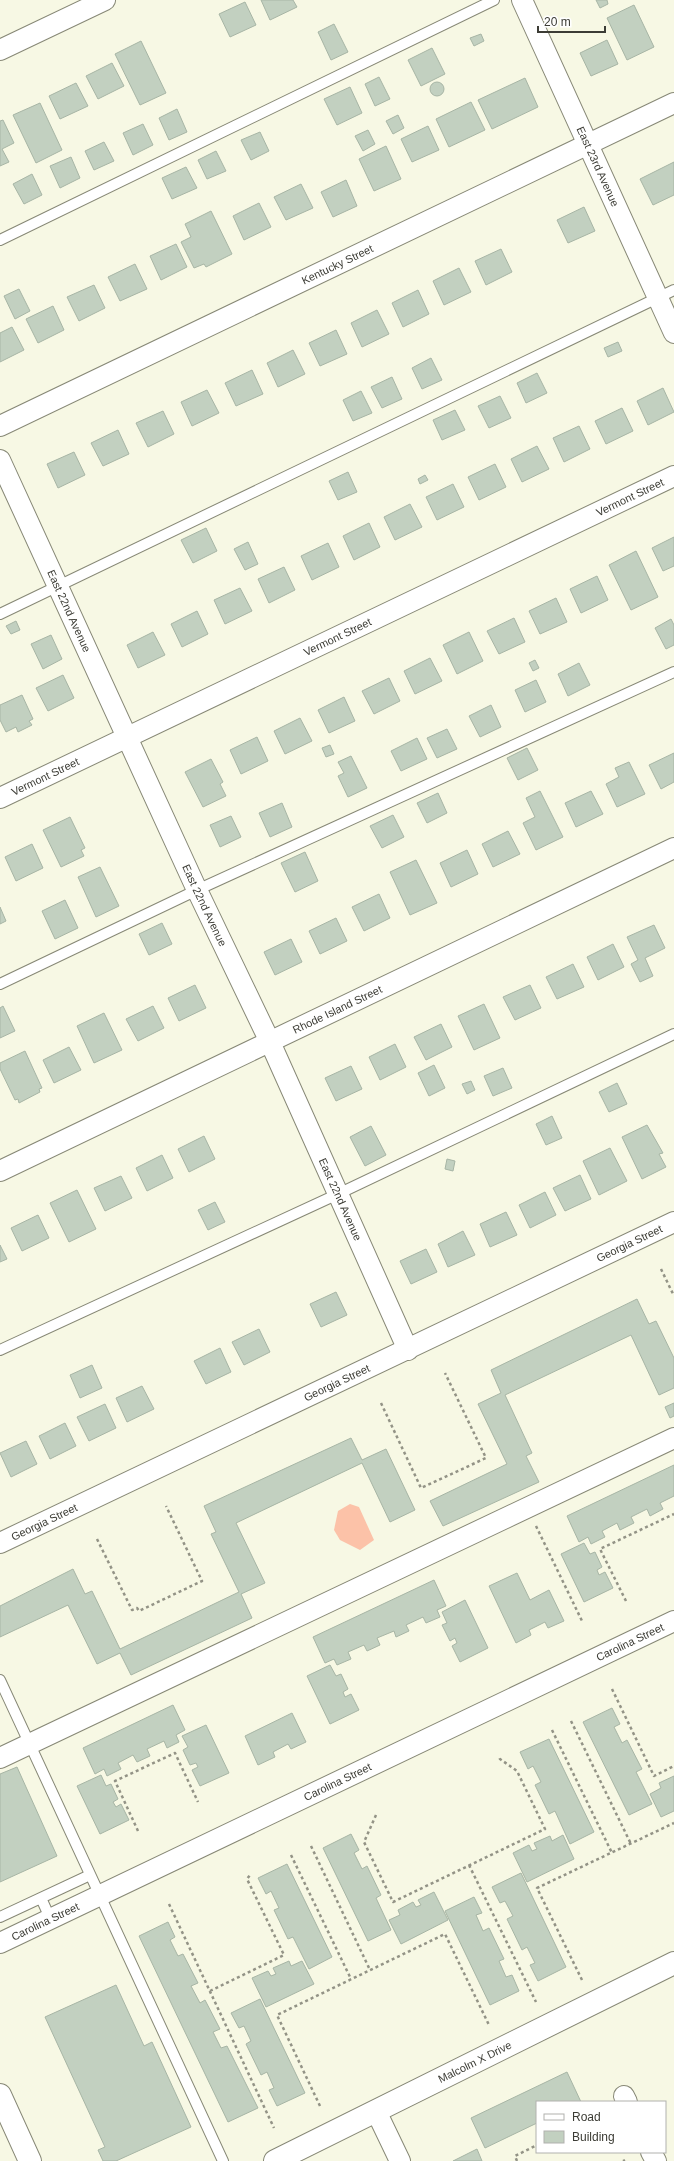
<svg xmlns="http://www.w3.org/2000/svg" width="674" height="2161" viewBox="0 0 674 2161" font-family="Helvetica,sans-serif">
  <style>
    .green { fill: #fcc2a8 }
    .building { fill: #c2d0c0; stroke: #a7b5a5 }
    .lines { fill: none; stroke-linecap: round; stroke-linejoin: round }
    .lane-casing { stroke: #878876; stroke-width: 12 }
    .street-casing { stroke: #878876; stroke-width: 22 }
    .secondary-casing { stroke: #878876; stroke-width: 24 }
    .path { stroke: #939386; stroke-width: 2.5; stroke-dasharray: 3 3; stroke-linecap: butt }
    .lane { stroke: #fff; stroke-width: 10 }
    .street { stroke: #fff; stroke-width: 20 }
    .secondary { stroke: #fff; stroke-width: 22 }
    .labels { text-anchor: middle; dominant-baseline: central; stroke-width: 3; stroke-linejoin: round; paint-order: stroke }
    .street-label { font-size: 11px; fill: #3c3c35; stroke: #fff }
  </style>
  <rect width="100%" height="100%" fill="#f7f8e4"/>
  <path class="green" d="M350,1504l9,3 15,33 -14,10 -20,-10 -6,-10 4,-19z"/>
  <path class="building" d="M261,0h32l4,7 -27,13z
    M596,0h11l1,4 -8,4z
    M245,2l11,23 -26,12 -11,-23z
    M634,5l20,42 -27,13 -20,-42z
    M334,24l14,28 -17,8 -13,-28z
    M481,34l3,7 -10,5 -4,-8z
    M607,40l11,24 -27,12 -11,-23z
    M141,41l25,52 -26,12 -25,-51z
    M432,48l13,26 -24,12 -13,-26z
    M112,63l12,23 -26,13 -12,-23z
    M379,77l11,22 -15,7 -10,-22z
    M525,78l13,29 -46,22 -14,-29z
    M430 89a7 7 0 1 1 14 0a7 7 0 1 1-14 0Z
    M76,83l12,23 -28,13 -11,-23z
    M350,87l12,26 -25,12 -13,-26z
    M471,102l14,28 -36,17 -13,-28z
    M40,103l22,47 -26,13 -23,-48z
    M177,109l10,23 -18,8 -10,-22z
    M398,115l6,13 -11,6 -7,-13z
    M3,120l11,23 -12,6 7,13 -9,4v-45z
    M143,124l10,21 -20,10 -10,-22z
    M428,126l11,24 -27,12 -11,-23z
    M368,130l7,14 -12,7 -8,-15z
    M260,132l9,19 -18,9 -10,-20z
    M104,142l10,19 -20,9 -9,-19z
    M386,146l15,33 -27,12 -15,-32z
    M216,151l10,20 -19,8 -9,-19z
    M71,157l9,21 -20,10 -10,-22z
    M674,162v33l-21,10 -13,-26z
    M186,167l11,21 -25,11 -10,-21z
    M32,174l10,21 -18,9 -11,-20z
    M346,180l11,26 -24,11 -12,-25z
    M301,184l12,24 -27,12 -12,-23z
    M259,203l12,24 -27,13 -11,-24z
    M584,207l11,24 -27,12 -11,-23z
    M211,211l21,43 -26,13 -2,-3 -10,4 -13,-26 10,-5 -6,-13z
    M176,244l11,23 -26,13 -11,-24z
    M501,249l11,23 -26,13 -11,-24z
    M135,264l12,25 -27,12 -12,-24z
    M459,268l12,24 -27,13 -11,-24z
    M94,285l11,23 -26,13 -12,-24z
    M19,289l11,22 -15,8 -11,-23z
    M418,290l11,24 -26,13 -11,-24z
    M53,306l11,24 -26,13 -12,-24z
    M377,310l12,24 -27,13 -11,-24z
    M12,327l12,23 -24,12v-29z
    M336,330l11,24 -27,12 -11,-23z
    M618,342l4,9 -14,6 -4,-9z
    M293,350l12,24 -27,13 -11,-24z
    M431,358l11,22 -20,9 -10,-21z
    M252,370l11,24 -27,12 -11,-23z
    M537,373l10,20 -21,10 -9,-20z
    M392,377l10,22 -20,9 -11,-21z
    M663,388l11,24 -26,13 -11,-24z
    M207,390l12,23 -27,13 -11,-24z
    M361,391l11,22 -19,8 -10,-21z
    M500,396l11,22 -22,10 -11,-22z
    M622,408l11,23 -27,13 -11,-23z
    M455,410l10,20 -23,10 -9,-20z
    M163,411l11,23 -26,13 -12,-24z
    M579,426l11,23 -26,13 -11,-24z
    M118,430l11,24 -26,12 -12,-23z
    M537,446l12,23 -27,13 -11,-23z
    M74,452l11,23 -27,13 -11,-24z
    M495,464l11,23 -27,13 -11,-23z
    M348,472l9,20 -19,8 -9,-19z
    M425,475l3,5 -8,4 -2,-5z
    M453,484l11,23 -27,13 -11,-23z
    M410,504l12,23 -27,13 -11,-23z
    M369,523l11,24 -26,13 -11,-24z
    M206,528l11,23 -24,12 -12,-23z
    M674,537v29l-11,5 -11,-23z
    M248,542l10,22 -13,6 -11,-21z
    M328,543l11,24 -27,13 -11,-24z
    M636,551l22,46 -27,13 -22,-45z
    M284,567l11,23 -26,13 -11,-24z
    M597,576l11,24 -27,13 -11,-24z
    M240,588l12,23 -27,13 -11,-24z
    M556,598l11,24 -27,12 -11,-23z
    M197,611l11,23 -26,13 -11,-23z
    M514,618l11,24 -26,12 -12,-23z
    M671,619l3,6v20l-8,4 -11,-21z
    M16,621l4,9 -9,4 -5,-8z
    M153,632l12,23 -27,13 -11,-23z
    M469,632l14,29 -26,13 -14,-29z
    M51,635l11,24 -19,10 -12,-25z
    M430,658l12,23 -27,13 -11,-23z
    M535,660l4,8 -6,3 -4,-8z
    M579,663l11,22 -22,11 -10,-22z
    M63,675l11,23 -26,13 -12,-23z
    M389,678l11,23 -26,13 -12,-23z
    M536,680l10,22 -21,10 -10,-22z
    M22,695l11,24 -4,2 3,4 -14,7 -2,-5 -10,5 -6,-12v-15z
    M344,697l11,24 -26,12 -11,-23z
    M491,705l10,22 -21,10 -11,-21z
    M300,718l12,23 -27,13 -11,-23z
    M447,729l10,20 -20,9 -10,-20z
    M257,737l11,24 -27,13 -11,-24z
    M417,738l10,21 -26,12 -10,-20z
    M330,745l4,9 -8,3 -4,-9z
    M527,748l11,22 -20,10 -11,-22z
    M674,753v29l-13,7 -12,-24z
    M351,756l16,32 -19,9 -10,-21 6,-3 -6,-11z
    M211,759l12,23 -3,2 6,12 -23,11 -18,-35z
    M629,762l16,32 -28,13 -11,-23 13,-7 -4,-9z
    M540,791l23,46 -27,13 -13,-27 12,-6 -9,-19z
    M591,791l12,23 -27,13 -11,-24z
    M438,793l9,20 -20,10 -10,-20z
    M282,803l10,24 -22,10 -11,-24z
    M393,815l11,22 -22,11 -12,-22z
    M231,816l10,21 -21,10 -10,-22z
    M70,817l15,31 -4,2 3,6 -23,11 -18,-37z
    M508,831l12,23 -27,13 -11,-23z
    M32,844l11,24 -27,13 -11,-24z
    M467,850l11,24 -27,13 -11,-24z
    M305,852l13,29 -23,11 -14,-29z
    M416,860l21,43 -27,12 -20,-43z
    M100,867l19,39 -23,11 -18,-40z
    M379,894l11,24 -26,13 -12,-24z
    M65,900l13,28 -23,11 -13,-28z
    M0,907l6,14 -6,3z
    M336,918l11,23 -27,13 -11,-23z
    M162,923l10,21 -23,11 -10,-21z
    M654,925l11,23 -20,10 8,18 -13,6 -9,-18 7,-4 -11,-23z
    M291,939l11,23 -27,13 -11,-23z
    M613,944l11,23 -26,13 -11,-23z
    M573,964l11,23 -27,12 -11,-22z
    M195,985l11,23 -27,13 -11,-23z
    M530,985l11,23 -26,12 -12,-23z
    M484,1004l16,34 -26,12 -16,-34z
    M3,1006l12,25 -15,7v-30z
    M153,1006l11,22 -26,13 -12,-22z
    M104,1013l18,37 -28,13 -17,-37z
    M441,1024l11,23 -26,13 -12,-23z
    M395,1044l11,23 -26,13 -11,-23z
    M69,1047l12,23 -27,13 -11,-23z
    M25,1051l17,37 -3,1 1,3 -21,11 -1,-4 -3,1 -15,-31v-6z
    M434,1065l11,23 -16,8 -11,-23z
    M351,1066l11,23 -26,12 -11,-23z
    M503,1068l9,20 -19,8 -9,-20z
    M471,1081l4,9 -8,4 -5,-10z
    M617,1083l10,21 -18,8 -10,-20z
    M552,1116l10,22 -16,7 -10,-21z
    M647,1125l16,28 -4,1 7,13 -24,12 -20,-42z
    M371,1126l15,29 -21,11 -15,-29z
    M204,1136l11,23 -26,13 -11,-23z
    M610,1148l17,33 -28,14 -16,-34z
    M162,1155l11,23 -26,13 -11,-23z
    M447,1159l8,2 -2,10 -8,-2z
    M580,1175l11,24 -26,12 -12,-23z
    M121,1176l11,22 -27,13 -11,-23z
    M77,1190l19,39 -27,13 -19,-39z
    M545,1192l11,23 -26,13 -11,-23z
    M215,1202l10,20 -17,8 -10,-20z
    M506,1212l11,23 -27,12 -10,-23z
    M38,1215l11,23 -27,13 -11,-23z
    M463,1231l12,24 -27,12 -10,-23z
    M0,1245l7,14 -7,3z
    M426,1249l11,23 -26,12 -11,-23z
    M336,1292l11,23 -26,12 -11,-23z
    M637,1299l12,25 7,-3 18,37v30l-15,7 -28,-60 -126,60 27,58 -6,3 13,26 -96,44 -13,-25 77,-37 -29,-60 23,-11 -10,-23z
    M259,1329l11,23 -26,13 -12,-23z
    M220,1348l11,24 -25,12 -12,-23z
    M92,1365l10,23 -22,10 -10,-23z
    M142,1386l12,23 -27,13 -11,-24z
    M674,1403v13l-4,2 -5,-11z
    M105,1404l11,24 -27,13 -12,-24z
    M65,1423l11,23 -26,13 -11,-23z
    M351,1438l11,22 24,-11 29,61 -25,12 -28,-59 -126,60 29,60 -24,11 11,24 -121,57 -11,-22 -23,11 -29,-59 -68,32v-31l73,-37 12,25 7,-3 28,58 119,-57 -28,-58 5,-2 -12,-26z
    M26,1441l11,23 -26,13 -11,-24z
    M674,1465v31l-14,7 3,6 -13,7 -3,-7 -16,8 3,6 -14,7 -3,-7 -15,8 3,6 -14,7 -3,-7 -9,5 -12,-26z
    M584,1543l6,11 5,-2 7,15 -5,3 2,5 6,-3 8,16 -29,14 -23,-48z
    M517,1573l13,27 19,-10 15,31 -16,7 -3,-6 -16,8 2,5 -15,8 -27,-57z
    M434,1580l12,26 -9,4 3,7 -14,6 -3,-6 -17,8 3,6 -13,6 -2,-6 -17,7 3,7 -13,6 -3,-6 -16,7 3,7 -14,6 -3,-6 -9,4 -12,-26z
    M465,1600l23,48 -28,14 -8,-16 5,-3 -2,-5 -5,3 -8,-16 5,-2 -5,-11z
    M330,1665l6,11 5,-2 7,15 -5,3 2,5 6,-3 8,16 -29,14 -23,-48z
    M173,1705l12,25 -9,5 3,7 -12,6 -3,-7 -17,8 3,7 -13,6 -4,-7 -15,8 3,6 -14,7 -3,-7 -9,5 -12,-26z
    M612,1708l8,16 -6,3 8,16 5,-3 15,29 -6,3 16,32 -23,11 -46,-93z
    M292,1713l14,29 -15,7 -3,-5 -15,8 2,5 -17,8 -13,-29z
    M206,1725l23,48 -29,13 -8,-16 6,-3 -2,-4 -6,2 -7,-15 5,-3 -6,-11z
    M549,1739l45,93 -24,12 -15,-33 -6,3 -14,-29 6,-3 -8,-16 -5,3 -8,-17z
    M17,1767l40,89 -57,26v-108z
    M101,1775l5,11 5,-2 7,15 -5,3 3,5 5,-3 8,16 -29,14 -23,-48z
    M674,1776v35l-13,6 -11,-23 11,-6 -2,-5z
    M351,1834l8,16 -5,3 8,16 5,-3 14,29 -5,3 15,32 -23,11 -45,-93z
    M563,1835l11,24 -47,23 -14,-29 16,-8 3,6 5,-2 -3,-6 16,-7 2,5z
    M287,1864l45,93 -23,12 -16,-32 -5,2 -14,-29 5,-2 -8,-17 -5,3 -8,-16z
    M521,1873l45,94 -28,14 -8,-16 5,-2 -8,-16 -5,3 -15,-31 6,-3 -8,-15 -5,2 -8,-16z
    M434,1892l14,28 -47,24 -12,-24 11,-5 -2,-5 15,-8 3,5 5,-2 -3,-5z
    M474,1897l8,16 -6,2 7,16 6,-3 15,31 -5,2 7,16 6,-2 7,16 -29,14 -45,-94z
    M168,1922l7,15 -5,3 8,16 5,-2 15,29 -7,3 9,17 5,-3 15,29 -7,3 8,16 6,-2 31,62 -30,14 -89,-186z
    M289,1961l2,5 11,-5 12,23 -48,23 -14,-29 16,-7 3,5 5,-2 -3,-6z
    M116,1985l28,61 8,-4 39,85 -75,34h-13l-5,-11 7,-3 -60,-130z
    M260,1999l45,94 -28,13 -8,-16 5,-2 -7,-16 -6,3 -15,-31 5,-3 -7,-15 -5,2 -8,-15z
    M567,2072l14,30h-44v21l-52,25 -14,-30z
    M477,2149l5,12h-29z"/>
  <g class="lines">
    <defs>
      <path id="lane" d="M0,240l494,-240
        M0,614l674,-324
        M0,984l197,-94 477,-218
        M0,1350l338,-156 336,-160
        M0,1680l223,481
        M41,1898l9,20
        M0,1917l90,-42"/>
      <g id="street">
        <path id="s1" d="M522,0l152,333"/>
        <path d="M0,50l105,-50"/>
        <path id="s2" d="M0,426l674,-323"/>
        <path id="s3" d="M0,460l197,430 73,152 138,308"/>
        <path id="s4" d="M0,798l674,-322"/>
        <path id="s5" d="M0,1171l674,-323"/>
        <path id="s6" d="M0,1543l674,-321"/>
        <path d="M0,1758l674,-320"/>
        <path id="s7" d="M0,1943l674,-322"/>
        <path d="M624,2096l3,6"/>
        <path d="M376,2111l24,50"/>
        <path d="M651,2152l5,9"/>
      </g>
      <g id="secondary">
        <path d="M0,2095l30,66"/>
        <path id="s8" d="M275,2161l399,-198"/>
      </g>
    </defs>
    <use href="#lane" class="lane-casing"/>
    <use href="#street" class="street-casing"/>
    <use href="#secondary" class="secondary-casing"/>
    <path class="path" d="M661,1269l13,27
      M381,1403l40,85 65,-30 -41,-85
      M536,1526l47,97
      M97,1539l35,71 5,-2 2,3 63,-30 -36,-75
      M626,1601l-26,-52 74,-35
      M612,1689l42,87 20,-10
      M571,1721l60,123
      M552,1730l60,123
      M376,1815l-12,27 29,60 152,-73 -28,-58 -17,-12 -1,-3
      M138,1831l-23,-50 60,-28 23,49
      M311,1846l59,124
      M291,1855l60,124
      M469,1865l67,137
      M169,1904l105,224
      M582,1980l-45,-92 137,-65
      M210,1991l74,-36 -37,-76 3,-4
      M320,2106l-43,-91 168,-81 44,91
      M517,2161l-2,-5 22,-11
      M623,2161l2,-1"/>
    <use href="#lane" class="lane"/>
    <use href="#street" class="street"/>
    <use href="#secondary" class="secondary"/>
  </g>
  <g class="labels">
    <g class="street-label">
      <text stroke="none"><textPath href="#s1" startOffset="183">East 23rd Avenue</textPath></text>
      <text stroke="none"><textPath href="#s2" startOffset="374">Kentucky Street</textPath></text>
      <text stroke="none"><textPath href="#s4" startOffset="698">Vermont Street</textPath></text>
      <text stroke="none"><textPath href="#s3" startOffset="166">East 22nd Avenue</textPath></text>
      <text stroke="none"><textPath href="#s4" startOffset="374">Vermont Street</textPath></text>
      <text stroke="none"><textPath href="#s4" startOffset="50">Vermont Street</textPath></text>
      <text stroke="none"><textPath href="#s3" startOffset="490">East 22nd Avenue</textPath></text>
      <text stroke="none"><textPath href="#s5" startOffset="374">Rhode Island Street</textPath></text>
      <text stroke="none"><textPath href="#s3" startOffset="814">East 22nd Avenue</textPath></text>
      <text stroke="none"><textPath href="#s6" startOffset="697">Georgia Street</textPath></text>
      <text stroke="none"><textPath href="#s6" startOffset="373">Georgia Street</textPath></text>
      <text stroke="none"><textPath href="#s6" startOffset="49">Georgia Street</textPath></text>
      <text stroke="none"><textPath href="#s7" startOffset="698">Carolina Street</textPath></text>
      <text stroke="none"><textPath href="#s7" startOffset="374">Carolina Street</textPath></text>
      <text stroke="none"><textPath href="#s7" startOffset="50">Carolina Street</textPath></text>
      <text stroke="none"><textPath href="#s8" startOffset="223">Malcolm X Drive</textPath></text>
    </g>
  </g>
  <rect x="536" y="2101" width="130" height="52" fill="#ffffff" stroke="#b1b1ae"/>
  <rect x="544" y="2114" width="20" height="6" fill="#ffffff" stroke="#b1b1ae"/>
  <text x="572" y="2121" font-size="12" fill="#3c3c35">Road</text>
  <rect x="544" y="2131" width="20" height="12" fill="#c2d0c0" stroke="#b1b1ae"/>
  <text x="572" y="2141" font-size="12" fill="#3c3c35">Building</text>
  <path d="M538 26v6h67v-6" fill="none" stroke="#3c3c35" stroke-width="2"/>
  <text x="544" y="26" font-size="12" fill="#3c3c35" stroke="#ffffff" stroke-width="3" paint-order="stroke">20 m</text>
</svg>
